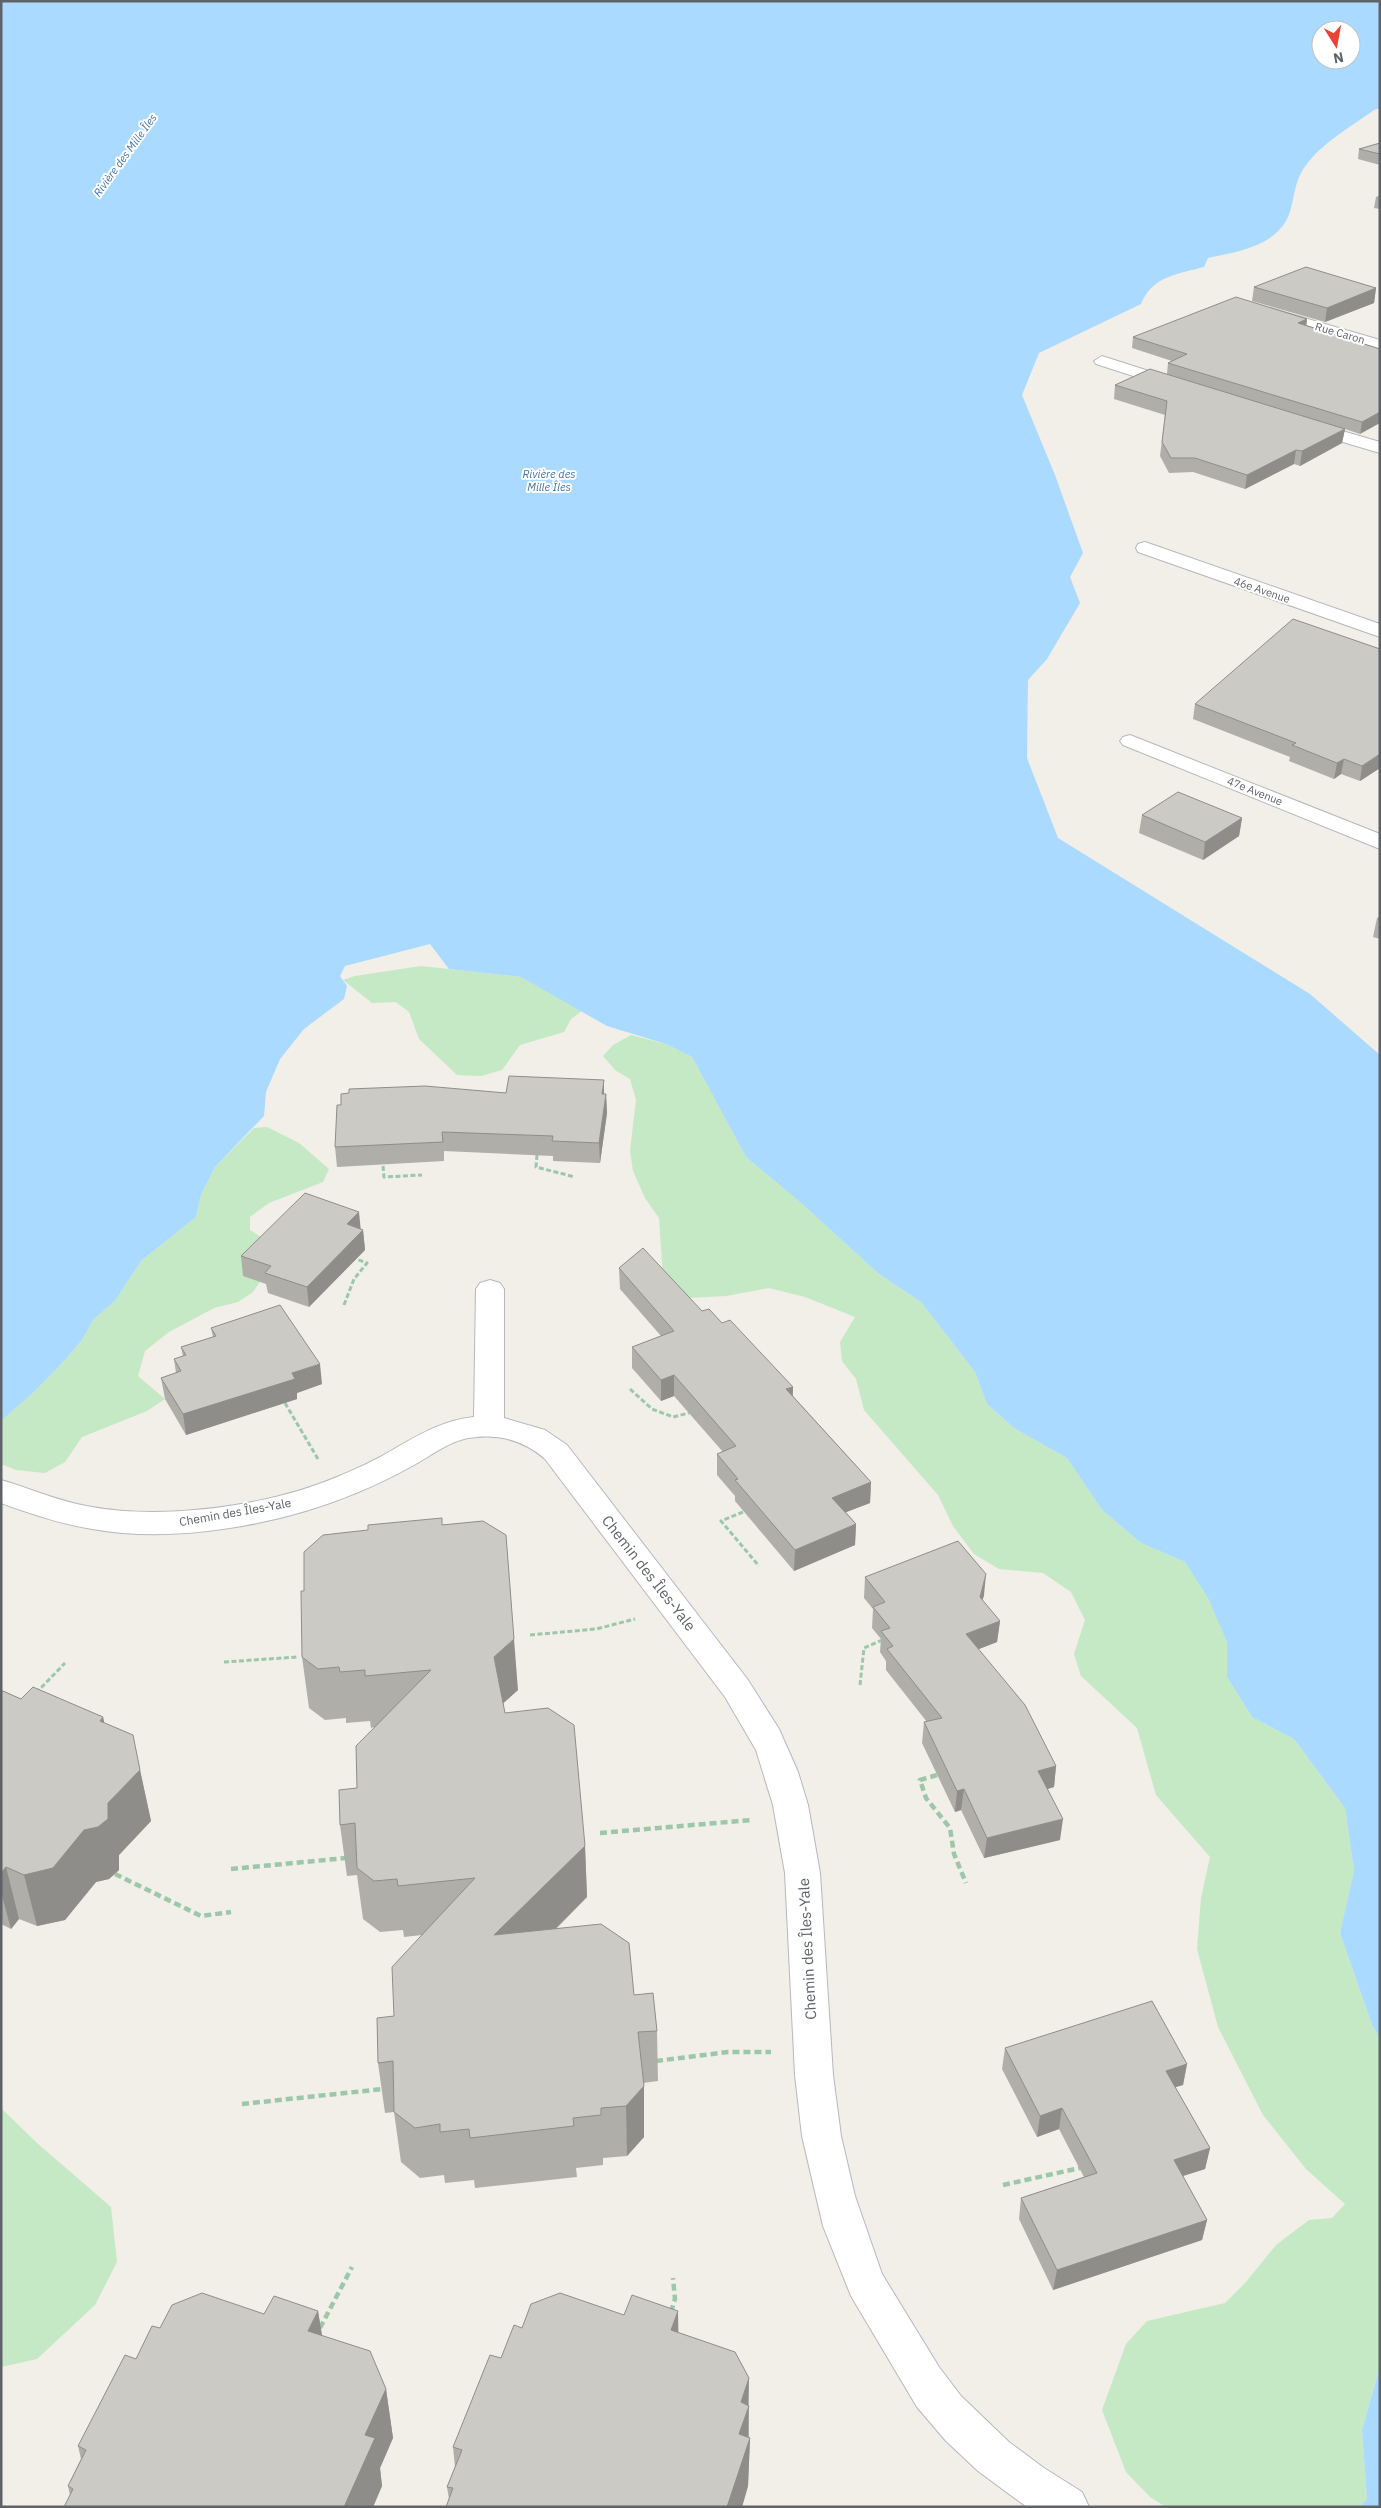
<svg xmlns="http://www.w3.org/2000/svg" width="1381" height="2508" viewBox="0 0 1381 2508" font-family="'IBM Plex Sans',sans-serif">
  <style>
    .green { fill: #c5e8c5 }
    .water { fill: #aadaff; fill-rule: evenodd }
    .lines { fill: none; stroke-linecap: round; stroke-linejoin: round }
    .minor-casing { stroke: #b5b8bc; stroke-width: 2 }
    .path-far1 { stroke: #9cc7a9; stroke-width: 3; stroke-dasharray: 5 2.5; stroke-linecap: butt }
    .path { stroke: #9cc7a9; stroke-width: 4.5; stroke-dasharray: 7 4; stroke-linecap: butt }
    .minor { fill: #fff; fill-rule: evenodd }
    .wall { fill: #afaea9 }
    .shaded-wall { fill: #8f8d8a }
    .building { fill: #cccac5; stroke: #8f8d8a }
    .labels { text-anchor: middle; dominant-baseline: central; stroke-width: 4; stroke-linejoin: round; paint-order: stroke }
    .far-water-label { font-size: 11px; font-style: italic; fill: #4174aa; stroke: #fff }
    .far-street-label { font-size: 11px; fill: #5f6368; stroke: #fff }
    .street-label { font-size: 12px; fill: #5f6368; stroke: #fff }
    .near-street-label { font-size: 15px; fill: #5f6368; stroke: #fff }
  </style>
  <rect width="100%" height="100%" fill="#f1efe8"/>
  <path class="green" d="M421,966l100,11 61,34 -11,8 -7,13 -44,13 -18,25 -21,6 -24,-1 -38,-36 -10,-27 -13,-10 -24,1 -29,-23 12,-4z
    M631,1035l35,9 26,13 54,100 54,45 79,72 42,28 54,70 12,32 27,24 53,30 35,52 39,33 44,19 23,35 19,45v35l25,40 42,22 51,69 9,62 -14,63 32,92 8,13v327l-18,65 5,69 -7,8h-194l-16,-10 -24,-25 -24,-62 24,-66 21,-23 78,-18 21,-21 30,-37 33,-25 23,-2 13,-14 -39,-35 -43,-54 -45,-88 -21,-78 4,-51 9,-41 -54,-62 -19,-67 -56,-52 -7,-22 11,-34 -14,-28 -28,-19 -44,-4 -25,-15 -21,-28 -15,-31 -74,-85 -8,-31 -14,-18 -2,-19 15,-25 -50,-20 -36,-9 -43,8 -37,2 -26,-20 -4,-60 -14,-20 -12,-27 -3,-20 6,-51 -6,-21 -15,-9 -12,-14 10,-11z
    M267,1127l32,16 30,26 -6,13 -54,21 -19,14v13l25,16 -15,36 -7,10 -15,10 -24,6 -45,24 -24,19 -7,25 27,23 -18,12 -65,26 -17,25 -20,11 -29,-3 -15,-6v-43l34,-30 28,-29 19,-22 11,-20 22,-19 26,-40 55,-44 5,-22 14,-28 39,-39z
    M1,2108l36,35 74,64 6,55 -22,43 -58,54 -36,8z"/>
  <path class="water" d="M1,1h1379v107l-6,2c-25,18 -58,36 -73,63 -8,14 -7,34 -15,48 -15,26 -51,31 -78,37l-4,9c-26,7 -52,9 -63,37l-102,49 -17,42 33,80 28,78 -13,24 10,26 -33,56 -19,21 -1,78 31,80 252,156 70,61v983l-8,-13 -32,-92 14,-63 -9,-62 -51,-69 -42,-22 -25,-40v-35l-19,-44 -23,-36 -44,-19 -39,-33 -35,-52 -53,-30 -27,-24 -12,-32 -54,-70 -42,-28 -79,-72 -54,-45 -54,-100 -26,-13 -59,-18 -86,-49 -72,-8 -19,-25 -85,22 -5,10 7,10 -3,13 -40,30 -24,30 -14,33 -2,24 -49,51 -14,28 -5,22 -55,44 -26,40 -22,19 -11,20 -19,22 -28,29 -34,30zM1321,30h30v30h-30z
    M1380,2366v141h-20l7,-8 -5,-69z"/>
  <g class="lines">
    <defs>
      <path id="minor" d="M1270,308l110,32v10l-115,-34 -3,-3 3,-3z
        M1102,356l81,26 2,3 -8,5 -81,-26 -2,-3z
        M1308,421l72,21v11l-78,-23 -2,-4 2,-4z
        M1145,542l235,82v13l-242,-85 -2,-4 2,-4z
        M1130,735l250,99v15l-257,-104 -3,-4 3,-4z
        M490,1280l10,3 4,6v129l41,12 22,15 181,235 31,49 19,43 10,33 12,68 13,202 8,61 14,60 27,78 57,93 22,29 48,46 35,26 38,24 7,15h-62l-49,-36 -32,-30 -29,-34 -66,-111 -28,-70 -21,-90 -7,-61 -10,-202 -12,-68 -17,-55 -31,-53 -180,-238c-22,-19 -47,-26 -77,-21 -20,4 -36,17 -54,27 -18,10 -38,20 -58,28 -77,32 -181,51 -264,36 -31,-5 -61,-15 -91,-26v-23c31,9 59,22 91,27 72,13 177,-1 245,-30 19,-8 39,-17 57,-28 26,-15 50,-29 80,-32l2,-128 4,-6z"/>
    </defs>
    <use href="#minor" class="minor-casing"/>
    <path class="path-far1" d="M537,1155l-1,12 39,10
      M383,1166l1,11 38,-2
      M344,1305l10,-26 13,-16 -11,-4
      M630,1389l22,20 21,8 16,-4
      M285,1403l33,56
      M743,1512l-22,9 38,45
      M530,1635l66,-6 39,-10
      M224,1662l73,-5
      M860,1685l4,-37 18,-8
      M36,1693l29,-30"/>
    <path class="path" d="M937,1775l-17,5 6,18 24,30 4,26 12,29
      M600,1833l151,-13
      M231,1869l115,-11
      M115,1874l86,42 30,-4
      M656,2061l72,-9h43
      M242,2104l141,-15
      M1003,2185l77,-17
      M671,2312l4,-13 -2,-21
      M320,2328l32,-61"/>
    <use href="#minor" class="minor"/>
  </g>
  <path class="wall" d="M1380,143v22l-22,-6 1,-10z
    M1380,195v14l-6,-1 2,-11z
    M1254,287l122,1 -2,15 -49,19 -73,-21z
    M1307,319l-1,6 74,24 -20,85 -15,-5 -3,14 -42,23 -6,-2 -49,25 -52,-17 -24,1 -9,-17 5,-41 -51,-16 1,-14 52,-11 1,-11 4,-2 -40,-13 1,-11z
    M1380,649v119l-20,13 -19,-7 -7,5 -45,-18 1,-4 -97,-38 2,-15z
    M1142,815l100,3 -3,18 -36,24 -64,-27z
    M1380,916v23l-7,-2 4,-19z
    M506,1093l100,1 1,19 -7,50 -47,-2v-5l-109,-5v10l-107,6 -2,-20z
    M361,1229l2,1 2,20 -56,57 -41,-14 -2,-9 -23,-8 -2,-20z
    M619,1268l83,43 20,12 71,64v9l78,86 -1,21 -24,9 10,12 -1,21 -61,26 -59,-70v-5l-18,-21v-21l6,-2 -49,-56 -13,5 -29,-33v-21l29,-11 -41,-47z
    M211,1328l111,56 -25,9v6l-111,36 -21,-36 -4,-21 15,-5 -2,-14 9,-2 -2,-10 32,-10z
    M442,1525l76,165 -15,13 2,10 80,133 2,51 -31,32 78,66 23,36 1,50 -15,2 1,54 -17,19 -24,2v7l-27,3 1,9 -102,11 -1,-8 -29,3 -1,-8 -24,3 -19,-16 -7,-50 -9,1 -7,-50 44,-128 -18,2 -1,-7 -23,2 -17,-13 -6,-44 -10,1 -7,-51 17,-37 17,-61 -3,1 -1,-7 -24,2v-5l-21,2 -16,-12 -7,-51 2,-66z
    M865,1577l119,18 -2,6 18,20 -3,21 -19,7 78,117 -2,21 -6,2 12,51 -76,18 -23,-48 -6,2 -33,-69 2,-21h3l-41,-52v-9l-6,-9 1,-13 -9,-11 1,-19 -9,-11z
    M1,1692l20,7 82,18 1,6 36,47 11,51 -32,34v15l-10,9 -13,3 -31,38 -28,6 -18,-7 -8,10 -10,-5z
    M1005,2048l182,16 -4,21 -8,2 35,61 -5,21 -22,7 24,44 -5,20 -149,50 -34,-71 2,-21 63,-21 -25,-48 -22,8 -35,-68z
    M318,2311l4,24 64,54 7,49 -13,30 2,18 -9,21h-309l6,-12 -2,-9 13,-27 -3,-13 58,-87 24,-31 104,-14z
    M624,2315l54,17 71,74v32h1l-2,48 -6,21h-296l3,-8 -2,-12 8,-20 -2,-20 48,-89 21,-30z"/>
  <path class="shaded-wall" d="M1376,288l-2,15 -49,19 2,-14z
    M1307,319l-1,11 -8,-7z
    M1380,412v11l-20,11 2,-12z
    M1345,429l-3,14 -42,23 2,-15z
    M1296,450l-2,14 -49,25 2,-14z
    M1380,754v14l-20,13 2,-15z
    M1344,759l-3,15 -7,5 3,-16z
    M1242,818l-3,18 -36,24 2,-18z
    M604,1080v19l-2,-5z
    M606,1094l1,19 -7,50 -1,-20z
    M359,1212l2,20 -14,-8z
    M363,1230l2,20 -56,57 -2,-20z
    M320,1364l2,20 -25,9v6l-111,36 -3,-21 109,-41z
    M674,1375v21l-13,5v-21z
    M793,1387l-1,20 -6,-18z
    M871,1482l-1,21 -39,15 1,-20z
    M856,1524l-1,21 -61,26 1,-21z
    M986,1574l-2,21 -6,23 2,-21z
    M1000,1621l-3,21 -33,13 2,-21z
    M514,1639l4,51 -20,18 -4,-51z
    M103,1717l11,51 -14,-47z
    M1056,1766l-2,21 -18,5 2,-21z
    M140,1770l11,51 -32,34v15l-10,9 -13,3 -31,38 -28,6 -13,-51 60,-45 24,-27z
    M964,1789l-3,21 -6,2 2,-21z
    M1063,1819l-3,21 -76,18 3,-20z
    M585,1846l2,51 -89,89 -4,-51z
    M6,1867l13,52 -8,10 -10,-37v-19z
    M1187,2064l-4,21 -21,6 4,-20z
    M644,2086v51l-17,19 -1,-50z
    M1062,2108l-3,21 -22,8 3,-21z
    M1210,2148l-5,21 -35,11 4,-20z
    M1207,2220l-5,20 -149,50 4,-20z
    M318,2311l8,49 -18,-29z
    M678,2311l1,50 -8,-31z
    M749,2378l-1,64 2,-4 -2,48 -6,21h-15l12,-73 2,-32z
    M386,2389l7,49 -13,30 2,18 -9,21h-29l21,-72z"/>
  <path class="building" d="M1380,143v11l-21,-5z
    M1306,267l70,21 -49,20 -73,-21z
    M1236,297l71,22 -9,4 82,26v63l-18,10 -194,-59 19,-9 -54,-17z
    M1150,369l195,60 -43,22 -6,-1 -49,25 -52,-17h-24l-9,-16 5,-41 -52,-16z
    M1293,619l87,30v105l-18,12 -18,-7 -7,4 -45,-18 4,-2 -101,-39z
    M1178,792l64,26 -37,24 -63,-27z
    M509,1076l95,4 -2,14h4l-7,49 -47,-2 1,-5 -111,-4 1,10 -108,5 2,-42h4v-11l8,-1v-4l76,-3 81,7z
    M305,1193l54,19 -12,12 16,6 -56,57 -42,-14 6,-7 -30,-10z
    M643,1248l59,63 7,-2 13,14 8,-3 63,67 -7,2 85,93 -39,16 24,26 -61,26 -60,-70 3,-1 -21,-25 19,-8 -62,-71 -13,5 -29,-33 42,-16 -55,-63z
    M280,1305l40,59 -28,9 3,6 -112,35 -22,-36 20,-7 -7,-12 12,-4 -5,-8 35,-11 -5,-8z
    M442,1518v7l41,-4 23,14 8,104 -20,18 11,56 43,-5 26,17 11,121 -91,89 107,-11 28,19 5,52 19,-2 4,38 -19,1 6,54 -18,20 -25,2v7l-28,3 1,8 -104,12 -1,-9 -29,3v-8l-25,4 -21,-16 -1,-51 -15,2 -1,-45 17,-2 -2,-49 83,-89 -77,8 -1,-7 -23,2 -17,-13 -2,-45 -15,2 -1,-35 18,-2 -1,-42 75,-76 -66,6v-6l-25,2 -1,-5 -21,2 -16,-12 -1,-66h3v-39l19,-17 45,-5v-5z
    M958,1541l28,33 -6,23 20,24 -34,13 59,71 31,61 -18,5 25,48 -76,19 -23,-49 -7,2 -33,-69 18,-4 -55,-69 6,-3 -12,-15 9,-3 -17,-21 12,-5 -20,-25z
    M33,1687l70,30 -3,4 33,14 7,35 -32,33v16l-10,8 -14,3 -31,38 -29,7 -18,-8 -5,6v-181l2,-1 18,8z
    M1152,2001l35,63 -21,7 44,77 -36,12 33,60 -150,50 -36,-72 76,-25 -35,-65 -22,8 -35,-68z
    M202,2293l62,21 10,-18 44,15 -10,20 62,20 16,38 -21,46 10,3 -31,69h-280l9,-18 -5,-3 18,-36 -8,-4 47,-91 11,4 16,-33 8,2 12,-23z
    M560,2293l64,22 8,-20 46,16 -7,19 64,22 14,26 -8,24 8,4 -10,28 11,4 -23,69h-281l7,-19 -6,-1 15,-37 -9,-3 37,-92 11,3 13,-33 8,3 9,-24z"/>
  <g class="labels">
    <g class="far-water-label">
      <text transform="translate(125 155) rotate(-54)">Rivière des Mille Îles</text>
      <text x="549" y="474">Rivière des<tspan x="549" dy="13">Mille Îles</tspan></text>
    </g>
    <g class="far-street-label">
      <text transform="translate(1340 333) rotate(16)">Rue Caron</text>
      <text transform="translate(1262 590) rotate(19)">46e Avenue</text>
      <text transform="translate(1255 791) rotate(22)">47e Avenue</text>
    </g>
    <g class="street-label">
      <text transform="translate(235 1512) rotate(-10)">Chemin des Îles-Yale</text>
    </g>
    <g class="near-street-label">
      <text transform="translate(649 1573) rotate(52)">Chemin des Îles-Yale</text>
      <text transform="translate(807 1949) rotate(-93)">Chemin des Îles-Yale</text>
    </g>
  </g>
  <rect width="1381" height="2508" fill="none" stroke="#5f6368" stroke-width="5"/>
  <g transform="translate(1336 45) rotate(169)"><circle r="24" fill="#ffffff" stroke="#bfc1c3"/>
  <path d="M0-4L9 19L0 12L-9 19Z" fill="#ea4335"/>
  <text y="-8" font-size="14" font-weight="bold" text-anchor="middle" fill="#5f6368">N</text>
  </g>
</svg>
